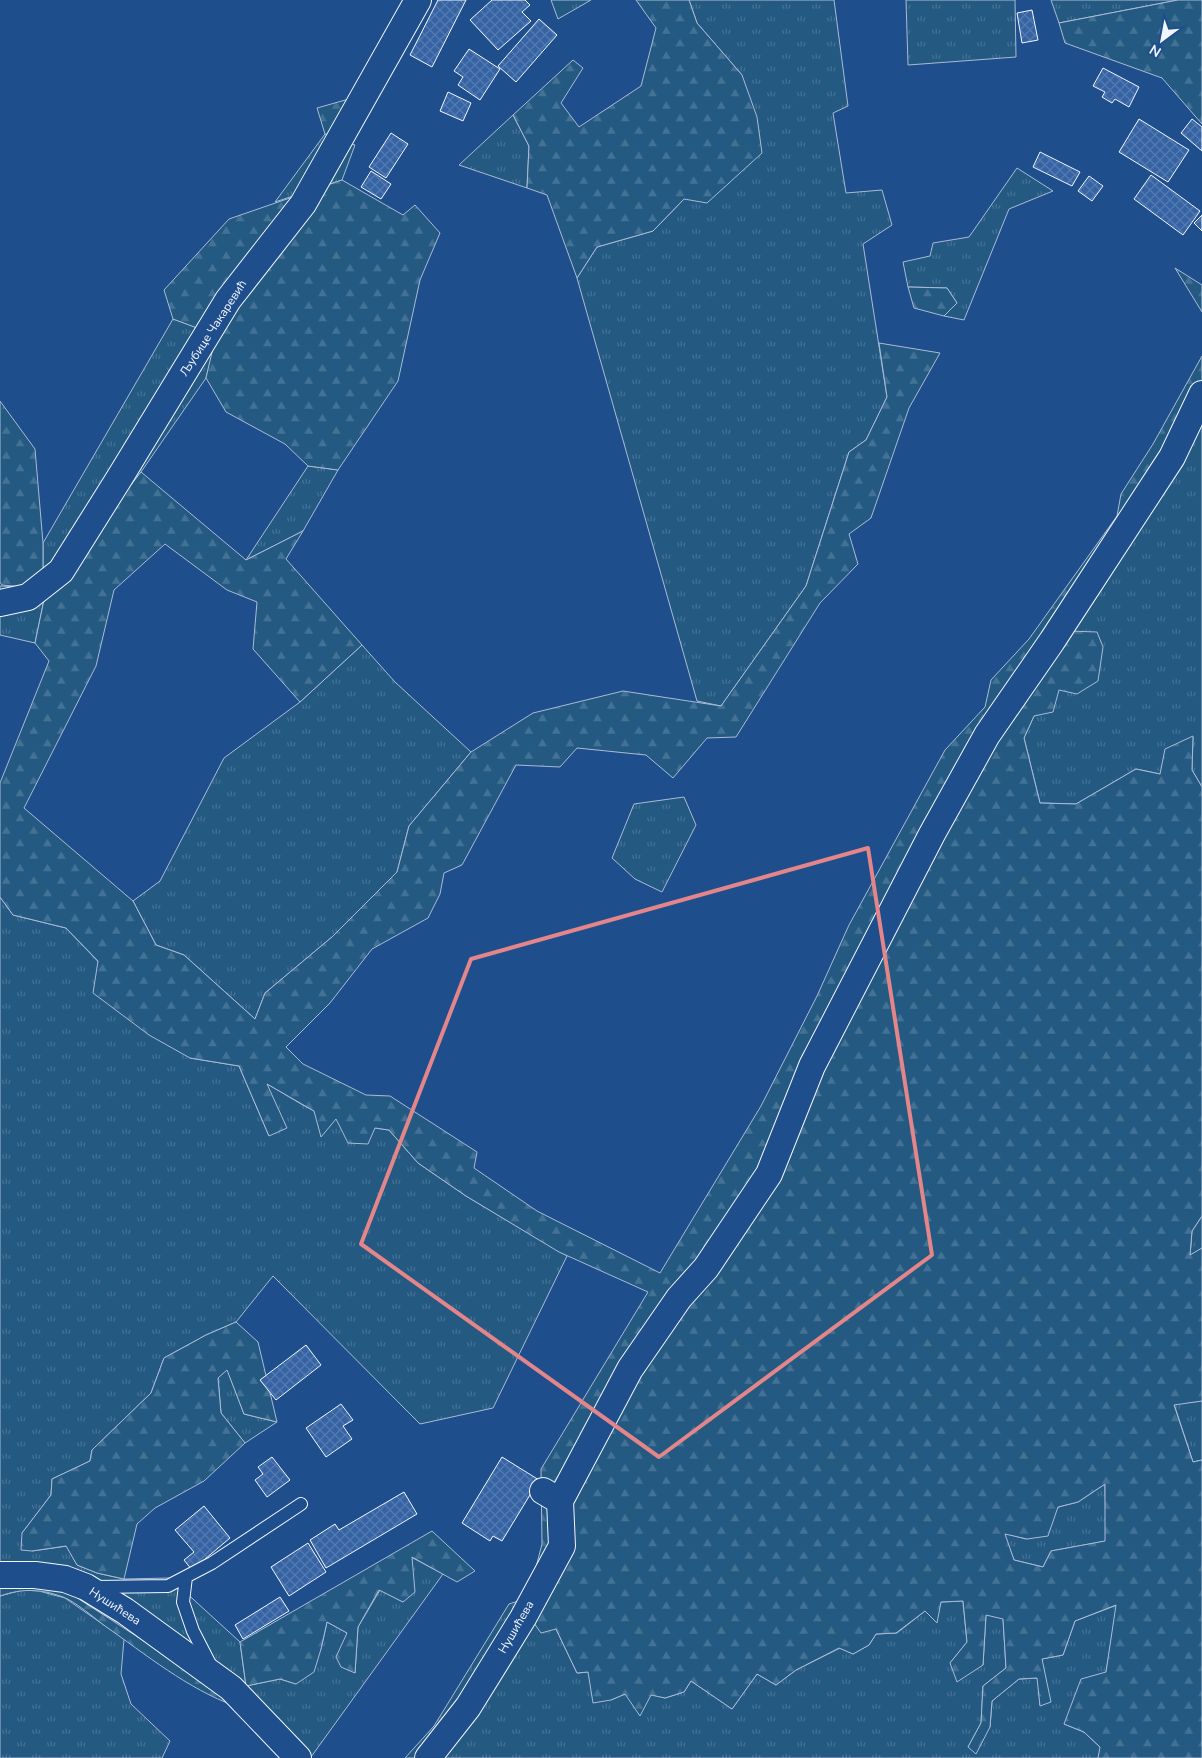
<svg xmlns="http://www.w3.org/2000/svg" width="1202" height="1758" viewBox="0 0 1202 1758" font-family="'Nunito Sans',sans-serif">
  <style>
    .grass { fill: url(#grass-tufts); stroke: #a8bbd7 }
    .forest { fill: url(#forest-firs); stroke: #a8bbd7; fill-rule: evenodd }
    .building { fill: url(#building-cross-hatch); stroke: #f2f6ff }
    .lines { fill: none; stroke-linecap: round; stroke-linejoin: round }
    .service-casing { stroke: #f2f6ff; stroke-width: 14 }
    .minor-casing { stroke: #f2f6ff; stroke-width: 28 }
    .service { stroke: #1f4e8c; stroke-width: 12 }
    .minor { stroke: #1f4e8c; stroke-width: 26 }
    .marked { fill: none; stroke: #e38589; stroke-width: 4; stroke-linejoin: round }
    .labels { text-anchor: middle; dominant-baseline: central; stroke-width: 4; stroke-linejoin: round; paint-order: stroke }
    .street-label { font-size: 12px; fill: #f2f6ff; stroke: #1f4e8c }
  </style>
  <defs>
    <pattern id="grass-tufts" width="24" height="20" patternUnits="userSpaceOnUse" patternTransform="scale(1.25)"><rect width="24" height="20" fill="#245a82"/><path d="M3 7l-1-3M5 7V3M7 7l1-3M15 17l-1-3M17 17v-4M19 17l1-3" fill="none" stroke="#447295"/></pattern>
    <pattern id="forest-firs" width="22" height="20" patternUnits="userSpaceOnUse" patternTransform="scale(1.25)"><rect width="22" height="20" fill="#245a82"/><path d="M5 1l3.5 6h-7zM16 11l3.5 6h-7z" fill="#447295"/></pattern>
    <pattern id="building-cross-hatch" width="8" height="8" patternUnits="userSpaceOnUse" patternTransform="scale(1.25)"><rect width="8" height="8" fill="#3563a3"/><path d="M0 0l8 8M0 8l8-8" fill="none" stroke="#537ab1"/></pattern>
  </defs>
  <rect width="100%" height="100%" fill="#1f4e8c"/>
  <path class="grass" d="M551,0h40l-33,19z
    M689,0h145l14,106 -15,7 13,80 36,-3 10,35 -29,19 24,153 -21,43 -17,12 -43,134 -85,120 -24,-5 -120,-423 20,-31 56,-16 31,-32 58,-124 -45,-52z
    M906,0h109l1,57 -108,8z
    M1051,0h127l-119,23z
    M513,115l16,31 -2,42 -68,-23z
    M325,134l30,11 -13,35 -67,22z
    M1017,168l36,23 -44,18 -45,111 -20,-4 13,-13 -10,-15 -39,-1 -5,-25 27,-6 3,-13 36,-6z
    M173,319l44,16 -11,43 -65,94 -96,123 -10,48 -35,-8v-49l24,1 19,-10v-34z
    M1202,403v384l-10,-17 1,-33 -33,37 -24,-5 -60,35 -36,-1 -16,-65 10,-22 33,-85z
    M308,466l30,4 -35,61 -57,29z
    M362,645l33,37 76,70 -62,74 -12,46 -65,65 -67,56 -10,26 -71,-64 -28,-10 -23,-44 27,-20 64,-123 76,-56z
    M684,797l12,28 -34,67 -27,-13 -23,-21 22,-54z
    M0,897l13,18 53,13 124,130 49,8 30,70 -2,-52c15,8 31,19 47,27 23,10 51,16 75,19l29,33 48,33 101,60 -74,152 -73,16 -147,-148 -37,46 -30,13 -42,23 -13,35 -59,57 -2,11 -38,18 -1,16 -29,38 10,18 35,-5 10,19 20,8 27,6 46,-1 70,64 6,44 34,-7 16,5 25,-35 6,-27 20,11 8,40 3,-46 22,-37 23,12 8,-45 32,17 -132,183 -246,-167 -65,-2z
    M1202,1216v32l-12,8 2,-25z
    M227,1369l17,45 33,8 -32,21 -24,-30 -3,-35z
    M1202,1401v59l-9,2 -19,-58z
    M1105,1484l1,57 -55,10 -8,16 -29,-7 -10,-27 22,6 32,-32 20,-5z
    M22,1590l17,1 26,7 59,41 -3,35 10,30 39,37 -8,17h-162v-162z
    M528,1598l28,31 21,44 12,-1 22,28 14,-6h26l14,4 19,-6 7,-11 41,28 25,-35 19,11 20,-15 44,-22 13,6 16,-9 7,-11 21,-1 28,-22 16,-9 22,-1 4,41 -17,21 33,2 3,-51 17,4 3,50 -23,18 -2,37 -13,24 22,-20 2,-26 27,-22 19,-1 2,27 2,-46 21,-4 12,-34 42,-16 -11,67 -42,52 20,8 17,16 -3,10h-693l29,-32 75,-122z"/>
  <path class="forest" d="M636,0h53l8,23 45,52 15,42 5,36 -55,50 -23,-4 -31,32 -56,16 -20,31 -30,-83 -20,-7 2,-42 -16,-31 60,-55 10,8 -22,35 18,24 62,-41 15,-58z
    M1178,0h24v124l-40,-46 -97,-35 -6,-20z
    M356,97l-23,39 -8,-2 -8,-26z
    M342,180l61,35 12,-10 25,28 -20,47 -22,101 -60,89 -30,-4 -23,-22 -59,-32 -20,-34 10,-43 -43,-16 -9,-29 65,-71z
    M1175,268l27,17v27z
    M908,287l39,1 10,15 -13,13 -30,-8z
    M879,343l61,10 -31,55 -38,110 -22,16 9,30 -38,39 -84,134 -29,1 -34,40 -27,-23 -69,-7 -17,19 -44,-2 -54,100 -18,8 -4,21 -12,24 -56,31 -42,54 -44,44 17,17 63,31 24,1 87,56 -3,16 63,43 123,62 101,-167 56,-110 32,-71 96,-175 40,-43 6,-27 38,-41 88,-123 4,-22 32,-50 49,-88v41l-134,234 29,1 6,15 -5,34 -21,13 -18,-4 -6,22 -19,4 -10,22 16,65 36,1 60,-35 24,5 5,-25 28,-13 -1,34 10,17v429l-10,15 -2,24 12,-7v153l-28,4 19,57 9,-2v298h-104l2,-11 -16,-15 -20,-8 17,-45 25,-7 10,-67 -41,16 -12,34 -21,4 9,43 -11,4 -3,-28 -18,1 -27,22 -2,26 -14,27 -8,-7 13,-24 2,-37 23,-18 -3,-49 -17,-4 -3,50 -26,17 -7,-19 17,-21 -4,-41 -22,1 -4,21 -12,-12 -29,22 -20,1 -7,11 -16,9 -14,-6 -43,22 -20,15 -19,-11 -25,35 -41,-28 -7,11 -19,6 -14,-3 -11,21 -15,-22 -14,6 -18,3 -5,-31 -11,1 -21,-44 -15,4 -10,-14 -3,-21 14,-54 -1,-75 107,-177 -89,-40 -93,-56 -48,-33 -29,-33 -14,-2 -7,16 -20,-1 -12,-24 -15,18 -7,-26 -47,-27 20,44 -18,8 -30,-70 -49,-8 -41,-23 -56,-42 5,-32 -32,-33 -53,-13 -13,-18v-114l49,-122 -14,-18 10,-48 96,-123 105,88 57,-29 -17,28 76,86 -62,57 -47,-53 4,-47 -30,-12 -62,-46 -51,46 -18,76 -72,142 109,93 23,44 28,10 71,64 10,-26 67,-56 65,-65 12,-46 62,-74 62,-39 90,-22 98,15 85,-120 43,-134 17,-12 21,-43zM1105,1484v57l-54,10 -8,16 -29,-7 -9,-26 22,5 21,-3 10,-29 20,-5z
    M0,401l35,48 8,94v34l-19,10 -22,-2 -2,-3z
    M236,1322l22,20 19,80 -33,-8 -17,-44 -9,8 3,35 24,30 -41,38 -49,27 -18,16 -13,55 -27,-6 -20,-8 -11,-19 -34,5 -11,-1 1,-17 29,-38 1,-16 38,-18 2,-11 59,-57 13,-35 42,-23z
    M432,1531l43,40 -18,11 -45,-25 3,35 -12,10 -24,-12 -21,37 -3,46 -14,-6 -5,-10 11,-24 -20,-11 -6,27 -7,23 -18,12 -16,-5 -34,7 -6,-44z
    M16,1582l49,8 147,95 23,21c-47,-17 -90,-52 -130,-80 -12,-9 -29,-24 -42,-29 -22,-8 -40,-9 -63,-1v-8z"/>
  <path class="building" d="M438,0h28l-34,67 -22,-12z
    M492,0h33l5,5 -8,7 9,9 -33,29 -28,-30z
    M1032,10l6,30 -16,3 -5,-30z
    M539,19l18,16 -41,47 -18,-16z
    M469,49l31,20 -20,31 -22,-15 5,-8 -9,-6z
    M1103,68l36,19 -10,20 -14,-8 -3,4 -10,-6 3,-5 -12,-6z
    M448,92l23,11 -8,18 -23,-10z
    M1139,119l50,31 -21,32 -49,-30z
    M1192,119l10,8v24l-21,-18z
    M391,133l17,11 -22,34 -17,-11z
    M1040,152l40,20 -8,14 -39,-19z
    M371,171l20,13 -10,15 -20,-12z
    M1151,175l49,36 -17,24 -49,-36z
    M1089,176l14,10 -11,15 -14,-10z
    M1202,215v16l-8,-8z
    M306,1345l15,20 -45,35 -16,-20z
    M341,1404l12,16 -10,6 9,13 -26,18 -20,-29z
    M272,1457l18,23 -23,17 -12,-17 8,-6 -5,-7z
    M502,1457l37,23 -37,61 -9,-5 -3,5 -28,-18z
    M404,1492l13,22 -91,54 -16,-28 25,-16 4,6z
    M204,1506l26,32 -38,32 -8,-10 10,-8 -19,-22z
    M308,1543l18,29 -37,24 -18,-29z
    M280,1597l9,14 -46,28 -8,-14z"/>
  <g class="lines">
    <defs>
      <path id="service" d="M186,1577l-3,25 10,29 18,35
        M96,1587l72,-1 44,-23 89,-59"/>
      <path id="minor" d="M0,603l28,-6 33,-26 59,-94 108,-177 75,-96 115,-204
        M560,1501l70,-132 49,-71 27,-30 63,-94 43,-108 120,-232 55,-99 65,-94 120,-184 30,-63
        M0,1575h35l30,4 21,8 39,24 106,77 67,70
        M428,1758l40,-51 55,-89 39,-72 -2,-45 -17,-10"/>
    </defs>
    <use href="#service" class="service-casing"/>
    <use href="#minor" class="minor-casing"/>
    <use href="#service" class="service"/>
    <use href="#minor" class="minor"/>
  </g>
  <path class="marked" d="M868,848l64,407 -273,202 -298,-213 110,-285z"/>
  <g class="labels">
    <g class="street-label">
      <text transform="translate(213 328) rotate(-57)">Љубице Чакаревић</text>
      <text transform="translate(115 1606) rotate(33)">Нушићева</text>
      <text transform="translate(516 1627) rotate(-60)">Нушићева</text>
    </g>
  </g>
  <g transform="translate(1162 40) rotate(212)" stroke="#1f4e8c" stroke-width="4" paint-order="stroke">
  <path d="M0-4L9 19L0 12L-9 19Z" fill="#f2f6ff"/>
  <text y="-8" font-size="14" font-weight="bold" text-anchor="middle" fill="#f2f6ff">N</text>
  </g>
</svg>
